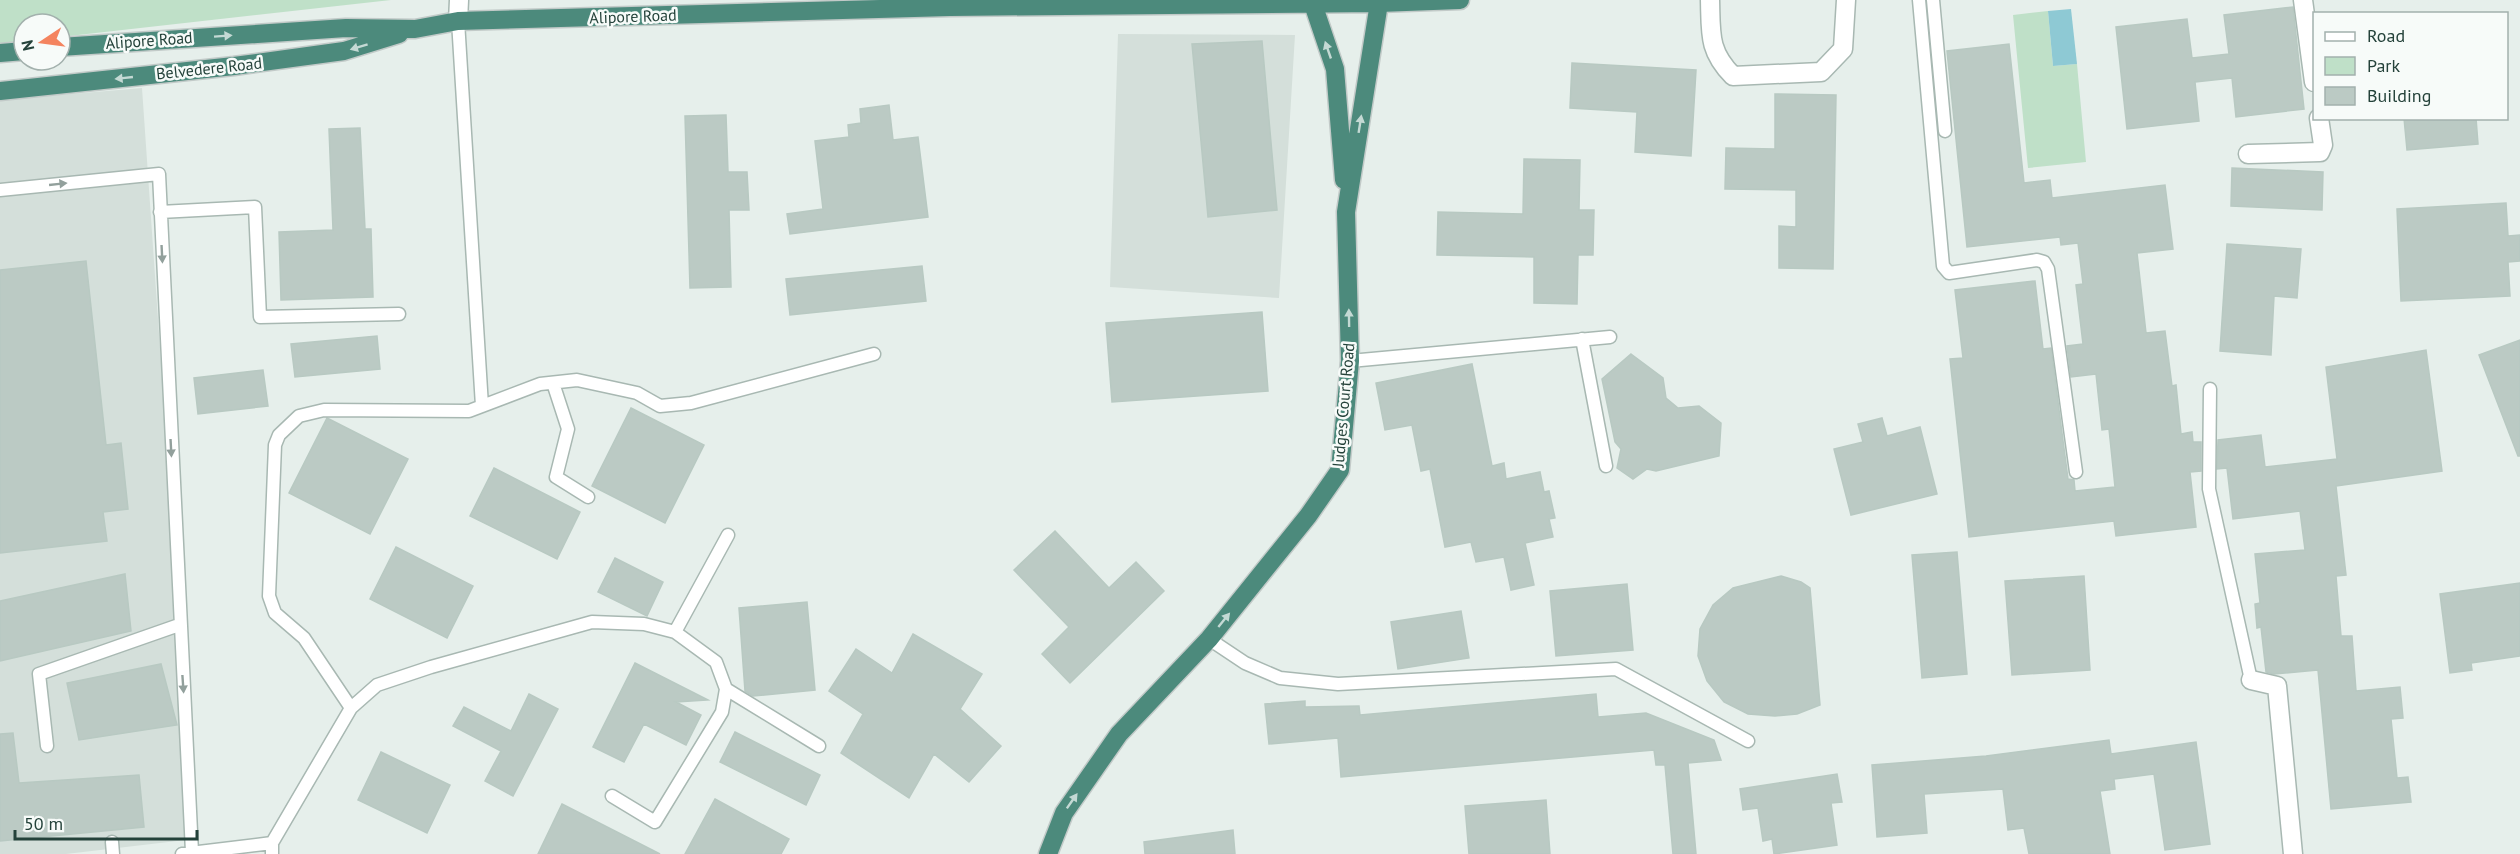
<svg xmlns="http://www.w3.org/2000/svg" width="2520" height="854" viewBox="0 0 2520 854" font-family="'PT Sans',sans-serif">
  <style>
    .built { fill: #d4dfda }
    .green { fill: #bfe0c8 }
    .water { fill: #8ec9d4 }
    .building { fill: #bbcac4; stroke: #b8c9c2; stroke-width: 1.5 }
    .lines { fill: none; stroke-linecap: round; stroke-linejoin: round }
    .service-casing { stroke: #a8b8b2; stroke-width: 15 }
    .minor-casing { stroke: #a8b8b2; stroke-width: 21 }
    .tertiary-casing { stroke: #a8b8b2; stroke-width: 21 }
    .trunk-casing { stroke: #c2cac8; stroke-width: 21 }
    .service { stroke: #fff; stroke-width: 12 }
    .minor { stroke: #fff; stroke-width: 18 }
    .tertiary { stroke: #fff; stroke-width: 18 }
    .trunk { stroke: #4c8a7c; stroke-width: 18 }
    .oneway { fill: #c4d9d4 }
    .oneway2 { fill: #92a09c }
    .labels { text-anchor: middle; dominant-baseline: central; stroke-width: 5; stroke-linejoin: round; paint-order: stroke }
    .street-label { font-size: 16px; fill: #24423a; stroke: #f7fbf9 }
  </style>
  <rect width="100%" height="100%" fill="#e6efeb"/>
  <path class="built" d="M1118,34l177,1 -16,263 -169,-11z
    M142,88l52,751 -128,15h-66v-754z"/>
  <path class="green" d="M0,0h391l-331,37v-13h-36v17l-24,3z
    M2048,11l5,55 24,-2 9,98 -58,6 -15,-153z"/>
  <path class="water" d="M2071,9l6,55 -24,2 -5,-55z"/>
  <path class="building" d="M2293,7l11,102 -68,8 -4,-39 -37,4 4,39 -72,8 -11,-102 71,-8 5,39 37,-4 -5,-39z
    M1262,41l15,169 -69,7 -16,-173z
    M2009,44l15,139 26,-3 2,18 113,-13 8,64 -36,4 9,80 19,-2 7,55 4,-1 5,49 11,-2 1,10h8v29l-11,1 6,55 -80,9 -2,-15 -145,16 -19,-178 13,-1 -8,-68 80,-9 8,68 8,-1 17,131 6,1 1,11 40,-4 -6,-58 -7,1 -6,-56 -25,3 -4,-31 16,-2 -7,-59 7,-1 -5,-41 -17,2 -1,-8 -93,10 -20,-196z
    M1572,63l124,7 -5,86 -56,-4 2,-40 -67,-4z
    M1775,94l61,1 -3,174 -54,-1v-42l17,1v-37l-71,-1 1,-41 49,1z
    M889,105l4,35 25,-3 10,80 -138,17 -3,-20 36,-5 -8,-68 34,-4 -1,-12 13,-2 -1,-14z
    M726,115l2,57h19l2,38h-20l2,77 -41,1 -5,-172z
    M2404,118h72l2,26 -71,6z
    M360,128l5,101h6l2,68 -92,3 -2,-68 54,-2 -4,-101z
    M1524,159l56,1 -1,50h15l-1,45h-15l-1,49 -43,-1v-46l-97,-2 1,-43 85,2z
    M2232,168l91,4 -1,38 -91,-4z
    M2506,203l2,33 12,-1v26l-12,1 2,34 -109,5 -4,-92z
    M2227,244l74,5 -4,49 -23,-2 -3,59 -51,-4z
    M86,261l20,184 15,-2 7,66 -25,3 4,29 -107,12v-283z
    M922,266l4,35 -136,14 -4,-36z
    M1262,312l6,79 -156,11 -6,-79z
    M377,336l3,33 -85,8 -4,-33z
    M2520,340v116h-2l-39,-101z
    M2426,350l16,121 -106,15 10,89 -10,1 5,60h11l4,55 44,-4 3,31 -12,1 6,59 11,-1 3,25 -80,7 -13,-139 -44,4 -8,-2 -5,-45 -4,1 -2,-24 5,-1 -5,-49 50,-4 -5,-39 -67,8 -6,-51 -10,1 1,-29 43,-5 4,32 72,-8 -11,-92z
    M1631,354l32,24 3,20 12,10 21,-2 22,17 -2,33 -63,15 -9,-2 -14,10 -16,-11 4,-19 -6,-7 -13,-63z
    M1472,364l20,102 12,-3 2,16 34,-7 4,20 5,-1 6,27 -6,1 4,18 -28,6 9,42 -23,5 -7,-33 -28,5 -5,-20 -26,5 -15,-78 -9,2 -9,-46 -27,5 -9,-47z
    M263,370l5,36 -70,8 -4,-36z
    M631,408l73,37 -39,78 -73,-37z
    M327,418l81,41 -38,75 -81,-41z
    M1882,418l5,18 33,-9 17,67 -86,21 -17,-66 29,-7 -5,-18z
    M494,468l86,44 -23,47 -87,-43z
    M1055,531l54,57 27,-26 28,29 -94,92 -28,-29 27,-27 -55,-57z
    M396,547l77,39 -26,52 -77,-39z
    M1957,552l10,122 -45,4 -10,-123z
    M615,558l48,24 -16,34 -49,-24z
    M125,574l6,57 -131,30v-60z
    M1781,576l20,6 9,6 10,117 -23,9 -22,2 -27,-2 -24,-12 -17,-21 -9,-25 2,-27 13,-24 20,-17z
    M2084,576l6,94 -78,5 -7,-94z
    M2520,583v73l-49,7 1,7 -22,3 -10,-79z
    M1627,584l6,66 -77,6 -6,-65z
    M807,602l8,88 -62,6 -8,-5 -6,-83z
    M1461,611l8,47 -71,11 -7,-47z
    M913,634l69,40 -22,35 41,37 -32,36 -35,-28 -25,44 -68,-45 22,-39 -34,-23 27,-42 36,24z
    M635,663l73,37 -32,2 25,13 -15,30 -42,-21 -20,38 -31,-15z
    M161,664l16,61 -98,15 -12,-57z
    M529,694l29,15 -45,87 -28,-15 16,-30 -48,-25 11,-19 47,24z
    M1596,694l2,23 48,-4 68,27 7,20 -33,3 8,91h-23l-8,-89h-9l-2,-15 -313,27 -3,-39 -69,6 -4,-40 40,-3v6l54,-1 1,9z
    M735,732l85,43 -14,30 -86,-43z
    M13,733l6,50 120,-8 5,52 -144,14v-107z
    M2109,740l2,14 85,-12 14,102 -45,6 -11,-76 -40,5 1,10 -15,2 10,63h-81l-5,-26 -16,2 -5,-41 -79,5 3,39 -50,4 -5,-72 114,-9z
    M381,752l69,33 -23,48 -69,-33z
    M1837,774l5,28 -11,1 6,42 -63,9 -2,-15 -9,2 -5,-33 -15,2 -3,-21z
    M715,799l74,40 -8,15h-96z
    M1546,800l4,54h-81l-4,-48z
    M562,804l98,50h-122z
    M1233,830l2,24h-90l-1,-12z"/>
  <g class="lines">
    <defs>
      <path id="service" d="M1919,0l24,266 6,7 88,-13 7,2 4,7 28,203
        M1933,0l12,131
        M458,21l24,385
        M0,190l159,-16 33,678
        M160,212l95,-5 5,110 139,-3
        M1582,339l24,127
        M1350,361l260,-24
        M553,383l15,46 -12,48 32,20
        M2210,389l-1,100 42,191
        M675,632l53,-97
        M1209,639l36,24 35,15 58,6 278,-15 132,72
        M726,689l93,57
        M351,708l-47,-70 -29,-25 -6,-17 6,-151 4,-10 20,-19 25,-6 145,1 71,-27 37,-4 60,13 23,13 31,-3 183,-49
        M47,746l-8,-72 140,-49
        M112,842l1,12
        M182,854l90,-11
        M272,854v-11l79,-135 26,-23 54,-18 161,-45 52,2 31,8 41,30 10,27 -4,23 -67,110 -43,-26"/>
      <path id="minor" d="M1710,0c1,33 -2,51 23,76l88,-4 22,-23 3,-49
        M2303,0l11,82
        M2248,154l72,-2 3,-7 -4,-27
        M2251,680l26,6 16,168"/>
      <path id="tertiary" d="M458,21l1,-21"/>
      <path id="trunk" d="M1313,4l22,65 9,111
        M60,47l286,-19 69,1 43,-8 492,-14 429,-4 81,-3
        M0,53l24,-2
        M0,91l234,-25 110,-15 55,-17
        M1048,854l16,-41 55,-79 90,-95 99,-123 32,-46 10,-109 -4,-149 33,-209"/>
    </defs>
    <use href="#service" class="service-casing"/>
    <use href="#minor" class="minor-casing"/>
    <use href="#tertiary" class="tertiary-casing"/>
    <use href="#trunk" class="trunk-casing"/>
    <use href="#service" class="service"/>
    <use href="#minor" class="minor"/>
    <use href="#tertiary" class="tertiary"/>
    <use href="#trunk" class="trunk"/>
  </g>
  <defs><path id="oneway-solid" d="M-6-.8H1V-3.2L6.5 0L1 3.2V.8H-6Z" transform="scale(1.5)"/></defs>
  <g class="oneway">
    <use href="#oneway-solid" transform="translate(223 36) rotate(-4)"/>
    <use href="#oneway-solid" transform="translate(359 47) rotate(163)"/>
    <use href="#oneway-solid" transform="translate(1328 50) rotate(-109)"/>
    <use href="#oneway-solid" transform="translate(124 78) rotate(174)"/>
    <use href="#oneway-solid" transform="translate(1360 124) rotate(-81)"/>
    <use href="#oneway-solid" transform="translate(1349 318) rotate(-91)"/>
    <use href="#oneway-solid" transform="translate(1224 620) rotate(-51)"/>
    <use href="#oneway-solid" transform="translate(1072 801) rotate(-55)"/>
  </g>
  <g class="oneway2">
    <use href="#oneway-solid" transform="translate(58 184) rotate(-6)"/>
    <use href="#oneway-solid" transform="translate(162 254) rotate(87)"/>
    <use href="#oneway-solid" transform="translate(171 448) rotate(87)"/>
    <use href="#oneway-solid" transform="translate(183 684) rotate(86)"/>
  </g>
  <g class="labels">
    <g class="street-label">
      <text transform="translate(633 16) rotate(-2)">Alipore Road</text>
      <text transform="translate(149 40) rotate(-4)">Alipore Road</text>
      <text transform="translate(209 68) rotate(-6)">Belvedere Road</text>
      <text transform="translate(1343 405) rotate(-85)">Judges Court Road</text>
    </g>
  </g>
  <rect x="2313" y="12" width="195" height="108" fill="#f7fbf9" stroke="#a3b1ad" stroke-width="1.5"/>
  <rect x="2325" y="32" width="30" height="9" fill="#ffffff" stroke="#a3b1ad" stroke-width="1.5"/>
  <text x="2367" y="42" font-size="18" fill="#24423a">Road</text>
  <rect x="2325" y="57" width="30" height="18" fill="#bfe0c8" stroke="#a3b1ad" stroke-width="1.5"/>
  <text x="2367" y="72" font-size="18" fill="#24423a">Park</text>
  <rect x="2325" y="87" width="30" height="18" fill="#bbcac4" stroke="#a3b1ad" stroke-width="1.5"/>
  <text x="2367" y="102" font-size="18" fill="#24423a">Building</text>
  <g transform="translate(42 42) rotate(257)"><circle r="28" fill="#f7fbf9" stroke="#a3b1ad" stroke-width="1.5"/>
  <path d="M0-4.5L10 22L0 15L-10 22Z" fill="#f4845f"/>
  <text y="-9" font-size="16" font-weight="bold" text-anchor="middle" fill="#24423a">N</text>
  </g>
  <path d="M15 830v9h182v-9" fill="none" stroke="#24423a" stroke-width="3"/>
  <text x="24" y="830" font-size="18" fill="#24423a" stroke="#f7fbf9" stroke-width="4.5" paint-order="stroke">50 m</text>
</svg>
